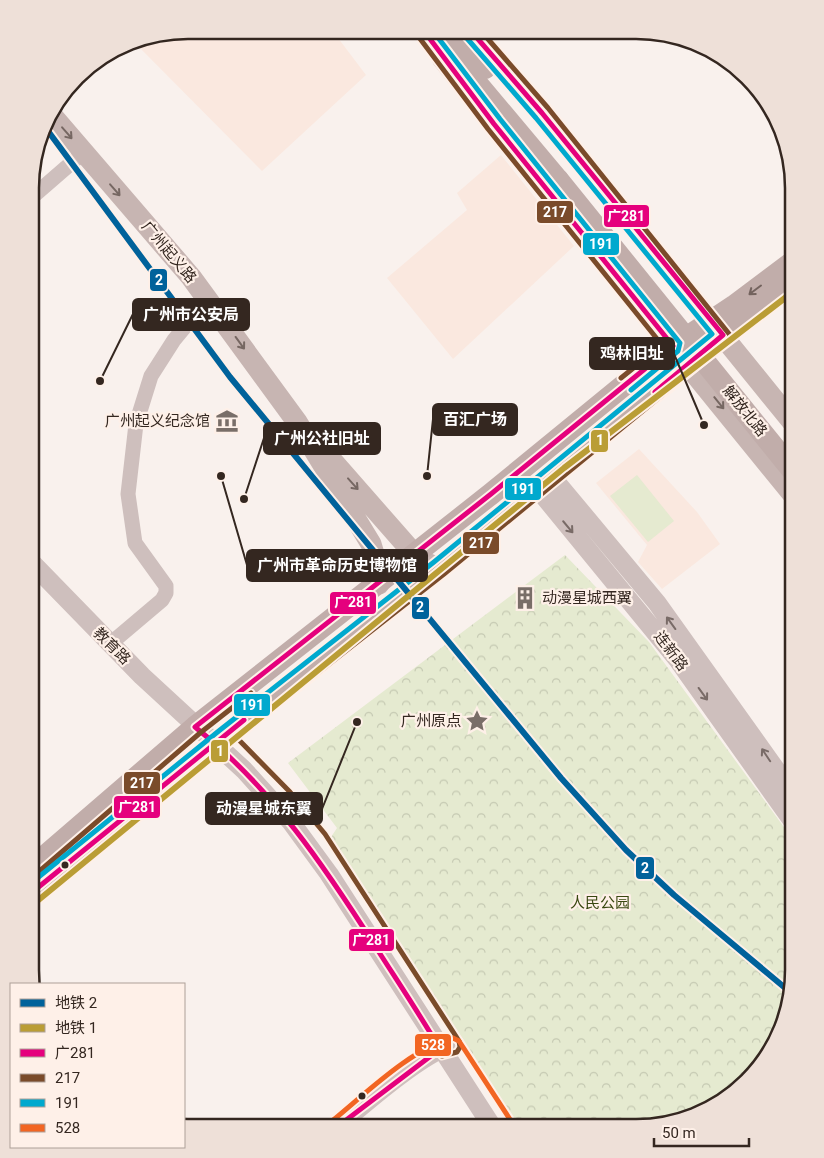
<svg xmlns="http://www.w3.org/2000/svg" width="824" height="1158" viewBox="0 0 824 1158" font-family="Roboto,'Noto Sans SC',sans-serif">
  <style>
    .built { fill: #fae8df }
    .park { fill: url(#park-crowns) }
    .pitch { fill: #e5ead0 }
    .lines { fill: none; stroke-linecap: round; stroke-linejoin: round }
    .minor { stroke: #cebfbd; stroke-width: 15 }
    .tertiary { stroke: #cebfbd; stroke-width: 19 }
    .secondary { stroke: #c7b5b2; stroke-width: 21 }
    .primary { stroke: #c1adaa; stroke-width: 22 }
    .primary-bridge { stroke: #c1adaa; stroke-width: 22 }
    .bus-1-casing { stroke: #fef0e8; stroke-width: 9 }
    .bus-2-casing { stroke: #fef0e8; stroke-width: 9 }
    .bus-3-casing { stroke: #fef0e8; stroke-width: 9 }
    .bus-4-casing { stroke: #fef0e8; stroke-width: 9 }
    .bus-1 { stroke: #e5007d; stroke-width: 5 }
    .bus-2 { stroke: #7a4b2a; stroke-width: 5 }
    .bus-3 { stroke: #00a9ce; stroke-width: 5 }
    .bus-4 { stroke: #f26522; stroke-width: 5 }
    .metro-1-casing { stroke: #fef0e8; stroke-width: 10 }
    .metro-2-casing { stroke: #fef0e8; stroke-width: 10 }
    .metro-1 { stroke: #00629b; stroke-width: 6 }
    .metro-2 { stroke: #ba9d35; stroke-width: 6 }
    .oneway { stroke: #766762 }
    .oneway2 { stroke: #73635e }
    .oneway3 { stroke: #796b67 }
    .bus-dot { fill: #342720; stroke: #fef0e8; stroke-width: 2 }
    .labels { text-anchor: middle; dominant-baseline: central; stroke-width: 4.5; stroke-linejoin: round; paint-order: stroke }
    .street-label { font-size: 15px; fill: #342720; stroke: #fef0e8 }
    .poi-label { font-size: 15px; fill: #342720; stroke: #fef0e8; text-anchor: end }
    .park-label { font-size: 15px; fill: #394811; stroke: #fef0e8 }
    .rim { fill: none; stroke: #342720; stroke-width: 2.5 }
    .leader { fill: none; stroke: #342720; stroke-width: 2 }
    .callout-dot { fill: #342720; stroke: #fef0e8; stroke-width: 2 }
    .callout { fill: #342720; stroke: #342720; stroke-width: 2 }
    .callout-label { font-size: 16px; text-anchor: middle; font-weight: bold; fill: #fff }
    .line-badge { stroke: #fef0e8; stroke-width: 2 }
    .badge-label { font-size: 14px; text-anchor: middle; font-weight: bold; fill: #fff }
  </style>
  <defs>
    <pattern id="park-crowns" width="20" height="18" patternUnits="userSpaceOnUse" patternTransform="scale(1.25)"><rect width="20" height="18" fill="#e5ead0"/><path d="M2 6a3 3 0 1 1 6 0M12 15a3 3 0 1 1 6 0" fill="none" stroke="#c5c9b2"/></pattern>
  </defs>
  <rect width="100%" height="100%" fill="#f9f1ed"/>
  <path class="built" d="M188,30h144l34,45 -104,96 -129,-130z
    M501,155l73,91 -121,113 -66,-81 80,-68 -10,-17z
    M639,449l58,63 23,32 -58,45 -24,-27 9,-17 -51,-62z"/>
  <path class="park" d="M565,555l84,87 145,199v140l-27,77 -61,54 -70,16h-117l-192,-285 10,-15 -49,-65z"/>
  <path class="pitch" d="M637,475l37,46 -26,21 -38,-46z"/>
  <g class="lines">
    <path class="minor" d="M31,198l53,-46
      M110,644l52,-44 4,-7v-7l-31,-43 -7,-49 8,-70 15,-48 23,-36 34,-41"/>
    <path class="tertiary" d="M552,477l105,126 137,192
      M538,489l140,171 116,163
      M31,562l111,114 102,94 47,52 38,52 164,254
      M337,1127c26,-22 84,-73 115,-82"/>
    <path class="secondary" d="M471,31l71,82 252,311
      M442,58l114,145 238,293
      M50,113l141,164 106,145 74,122 9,30 -1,10
      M329,457l86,98 9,7 15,6"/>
    <path class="primary" d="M433,31l125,149
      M456,31l29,37
      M30,869l165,-142 296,-233 171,-140 72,-48 60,-45
      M30,894l195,-158 214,-168 284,-233 71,-53"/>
    <path class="primary-bridge" d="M558,180l236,292"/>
    <defs>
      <path id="bus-1" d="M471,31l71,82 181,222 -68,57
        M30,894l214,-174
        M337,1127l103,-78c-20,-34 -42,-67 -63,-100 -52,-82 -105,-161 -182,-222l296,-233 182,-148 -179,-222 -70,-93"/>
      <path id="bus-2" d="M418,36l70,93 174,216 -41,33
        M35,875l165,-142 51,-40
        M442,1056l15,-4 3,-5 -1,-6 -134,-207 -35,-42 -54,-55 208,-163 284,-233 2,-6 -182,-227 -67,-77"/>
      <path id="bus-3" d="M433,31l67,88 180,224 -2,8 -47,39
        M30,884l190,-154 214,-168 278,-228 -176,-216 -71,-82"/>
      <path id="bus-4" d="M332,1121c32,-26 81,-74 121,-83l6,3 54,83"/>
    </defs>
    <use href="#bus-1" class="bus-1-casing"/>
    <use href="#bus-2" class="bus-2-casing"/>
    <use href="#bus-3" class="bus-3-casing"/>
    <use href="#bus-4" class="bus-4-casing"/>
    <use href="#bus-1" class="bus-1"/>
    <use href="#bus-2" class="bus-2"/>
    <use href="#bus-3" class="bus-3"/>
    <use href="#bus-4" class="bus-4"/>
    <defs>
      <path id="metro-1" d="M45,127l185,250 331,401 65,72 48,45 116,97"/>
      <path id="metro-2" d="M30,907l534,-439 230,-177"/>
    </defs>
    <use href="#metro-1" class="metro-1-casing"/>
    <use href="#metro-2" class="metro-2-casing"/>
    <use href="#metro-1" class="metro-1"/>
    <use href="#metro-2" class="metro-2"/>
  </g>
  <defs><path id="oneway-shaft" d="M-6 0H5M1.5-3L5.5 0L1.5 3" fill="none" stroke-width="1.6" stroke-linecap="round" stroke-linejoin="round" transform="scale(1.25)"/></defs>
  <g class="oneway">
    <use href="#oneway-shaft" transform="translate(67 133) rotate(49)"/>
    <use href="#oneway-shaft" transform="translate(115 190) rotate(49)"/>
    <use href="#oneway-shaft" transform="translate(240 343) rotate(54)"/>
    <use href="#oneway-shaft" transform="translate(719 403) rotate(51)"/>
    <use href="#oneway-shaft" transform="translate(353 484) rotate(48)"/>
  </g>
  <use class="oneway2" href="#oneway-shaft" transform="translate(755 290) rotate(143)"/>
  <g class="oneway3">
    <use href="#oneway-shaft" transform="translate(568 527) rotate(50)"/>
    <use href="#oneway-shaft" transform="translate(671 623) rotate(-126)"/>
    <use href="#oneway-shaft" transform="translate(703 694) rotate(54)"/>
    <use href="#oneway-shaft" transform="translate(766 755) rotate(-124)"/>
  </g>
  <defs>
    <symbol id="museum-bare" viewBox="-9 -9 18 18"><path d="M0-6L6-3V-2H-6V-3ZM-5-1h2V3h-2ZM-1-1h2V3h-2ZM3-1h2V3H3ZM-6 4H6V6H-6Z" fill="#796e68" stroke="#fef0e8" stroke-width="2.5" paint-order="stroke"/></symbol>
    <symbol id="building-bare" viewBox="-9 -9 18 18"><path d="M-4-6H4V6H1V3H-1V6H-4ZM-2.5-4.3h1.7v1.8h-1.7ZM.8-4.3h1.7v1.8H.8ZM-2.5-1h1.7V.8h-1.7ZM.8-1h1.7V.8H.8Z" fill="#796e68" stroke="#fef0e8" stroke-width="2.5" paint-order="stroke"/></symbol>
    <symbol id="sight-bare" viewBox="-9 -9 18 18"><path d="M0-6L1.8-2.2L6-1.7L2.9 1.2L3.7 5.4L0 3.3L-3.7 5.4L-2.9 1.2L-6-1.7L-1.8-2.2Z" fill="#796e68" stroke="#fef0e8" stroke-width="2.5" paint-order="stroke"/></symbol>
  </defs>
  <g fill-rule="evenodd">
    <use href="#museum-bare" x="211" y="405" width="32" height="32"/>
    <use href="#building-bare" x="509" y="582" width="32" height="32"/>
    <use href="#sight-bare" x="461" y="705" width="32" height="32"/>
  </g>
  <g class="bus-dot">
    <circle cx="65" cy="865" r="4.5"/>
    <circle cx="362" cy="1096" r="4.5"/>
  </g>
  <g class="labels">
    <g class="street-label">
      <text transform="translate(169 252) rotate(50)">广州起义路</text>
      <text transform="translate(745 411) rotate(51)">解放北路</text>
      <text transform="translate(112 646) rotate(45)">教育路</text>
      <text transform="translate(671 651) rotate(53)">连新路</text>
    </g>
    <g class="poi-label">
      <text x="210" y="421">广州起义纪念馆</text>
      <text x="542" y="598" text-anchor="start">动漫星城西翼</text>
      <text x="461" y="721">广州原点</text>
    </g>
    <g class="park-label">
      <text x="600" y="903">人民公园</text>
    </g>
  </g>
  <path d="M0 0H824V1158H0ZM188 39H636A149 149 0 0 1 785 188V970A149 149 0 0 1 636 1119H188A149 149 0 0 1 39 970V188A149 149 0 0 1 188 39Z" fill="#eee0d8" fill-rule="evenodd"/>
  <path class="rim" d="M188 39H636A149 149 0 0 1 785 188V970A149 149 0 0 1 636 1119H188A149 149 0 0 1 39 970V188A149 149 0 0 1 188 39Z"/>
  <path class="leader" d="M100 381L133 314M704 425L674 354M427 476L433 419M244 499L264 438M221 476L247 565M357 722L322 809"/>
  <g class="callout-dot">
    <circle cx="100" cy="381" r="5"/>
    <circle cx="704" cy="425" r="5"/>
    <circle cx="427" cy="476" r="5"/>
    <circle cx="244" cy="499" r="5"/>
    <circle cx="221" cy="476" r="5"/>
    <circle cx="357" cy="722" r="5"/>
  </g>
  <g class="callout">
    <rect x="133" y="299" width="116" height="31" rx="5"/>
    <rect x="590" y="338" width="84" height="31" rx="5"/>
    <rect x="433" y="404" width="84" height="31" rx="5"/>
    <rect x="264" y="423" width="116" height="31" rx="5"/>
    <rect x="247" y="550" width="180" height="31" rx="5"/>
    <rect x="206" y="793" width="116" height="31" rx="5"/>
  </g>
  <g class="callout-label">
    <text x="191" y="320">广州市公安局</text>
    <text x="632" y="359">鸡林旧址</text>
    <text x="475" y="425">百汇广场</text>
    <text x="322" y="444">广州公社旧址</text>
    <text x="337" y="571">广州市革命历史博物馆</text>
    <text x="264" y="814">动漫星城东翼</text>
  </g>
  <g class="line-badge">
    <rect x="536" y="200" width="38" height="24" rx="5" fill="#7a4b2a"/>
    <rect x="603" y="204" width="47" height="24" rx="5" fill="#e5007d"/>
    <rect x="582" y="232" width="38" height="24" rx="5" fill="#00a9ce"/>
    <rect x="149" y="268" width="19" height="24" rx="5" fill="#00629b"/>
    <rect x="590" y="429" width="19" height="24" rx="5" fill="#ba9d35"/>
    <rect x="504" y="477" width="38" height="24" rx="5" fill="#00a9ce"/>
    <rect x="462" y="531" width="38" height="24" rx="5" fill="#7a4b2a"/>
    <rect x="329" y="591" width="48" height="24" rx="5" fill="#e5007d"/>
    <rect x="411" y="596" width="19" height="24" rx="5" fill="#00629b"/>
    <rect x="233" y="693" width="38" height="24" rx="5" fill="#00a9ce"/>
    <rect x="210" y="739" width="19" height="24" rx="5" fill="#ba9d35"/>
    <rect x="123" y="771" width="38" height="24" rx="5" fill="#7a4b2a"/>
    <rect x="113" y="795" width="48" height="24" rx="5" fill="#e5007d"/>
    <rect x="635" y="856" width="20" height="24" rx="5" fill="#00629b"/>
    <rect x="348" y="928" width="47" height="24" rx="5" fill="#e5007d"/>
    <rect x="414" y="1033" width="38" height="24" rx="5" fill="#f26522"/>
  </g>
  <g class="badge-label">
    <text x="555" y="217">217</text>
    <text x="626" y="221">广281</text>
    <text x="601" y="249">191</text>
    <text x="159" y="285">2</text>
    <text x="600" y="445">1</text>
    <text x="523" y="494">191</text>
    <text x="481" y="548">217</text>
    <text x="353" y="607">广281</text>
    <text x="420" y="612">2</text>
    <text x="252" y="710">191</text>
    <text x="220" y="756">1</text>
    <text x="142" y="788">217</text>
    <text x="137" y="812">广281</text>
    <text x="645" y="873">2</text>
    <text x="371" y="945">广281</text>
    <text x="433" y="1050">528</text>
  </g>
  <rect x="10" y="983" width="175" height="165" fill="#fef0e8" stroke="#ada098"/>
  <rect x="20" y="999" width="25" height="8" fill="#00629b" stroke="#ada098"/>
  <text x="55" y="1008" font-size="15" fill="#342720">地铁 2</text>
  <rect x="20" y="1024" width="25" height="8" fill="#ba9d35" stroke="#ada098"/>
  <text x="55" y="1033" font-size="15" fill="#342720">地铁 1</text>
  <rect x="20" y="1049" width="25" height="8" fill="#e5007d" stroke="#ada098"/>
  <text x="55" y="1058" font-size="15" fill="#342720">广281</text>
  <rect x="20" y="1074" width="25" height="8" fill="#7a4b2a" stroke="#ada098"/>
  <text x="55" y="1083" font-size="15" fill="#342720">217</text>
  <rect x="20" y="1099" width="25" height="8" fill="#00a9ce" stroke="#ada098"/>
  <text x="55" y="1108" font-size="15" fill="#342720">191</text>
  <rect x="20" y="1124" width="25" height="8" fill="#f26522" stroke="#ada098"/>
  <text x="55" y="1133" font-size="15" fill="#342720">528</text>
  <path d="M654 1138v8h95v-8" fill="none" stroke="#342720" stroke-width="2.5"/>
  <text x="662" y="1138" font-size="15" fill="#342720" stroke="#fef0e8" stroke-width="4" paint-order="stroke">50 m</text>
</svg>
